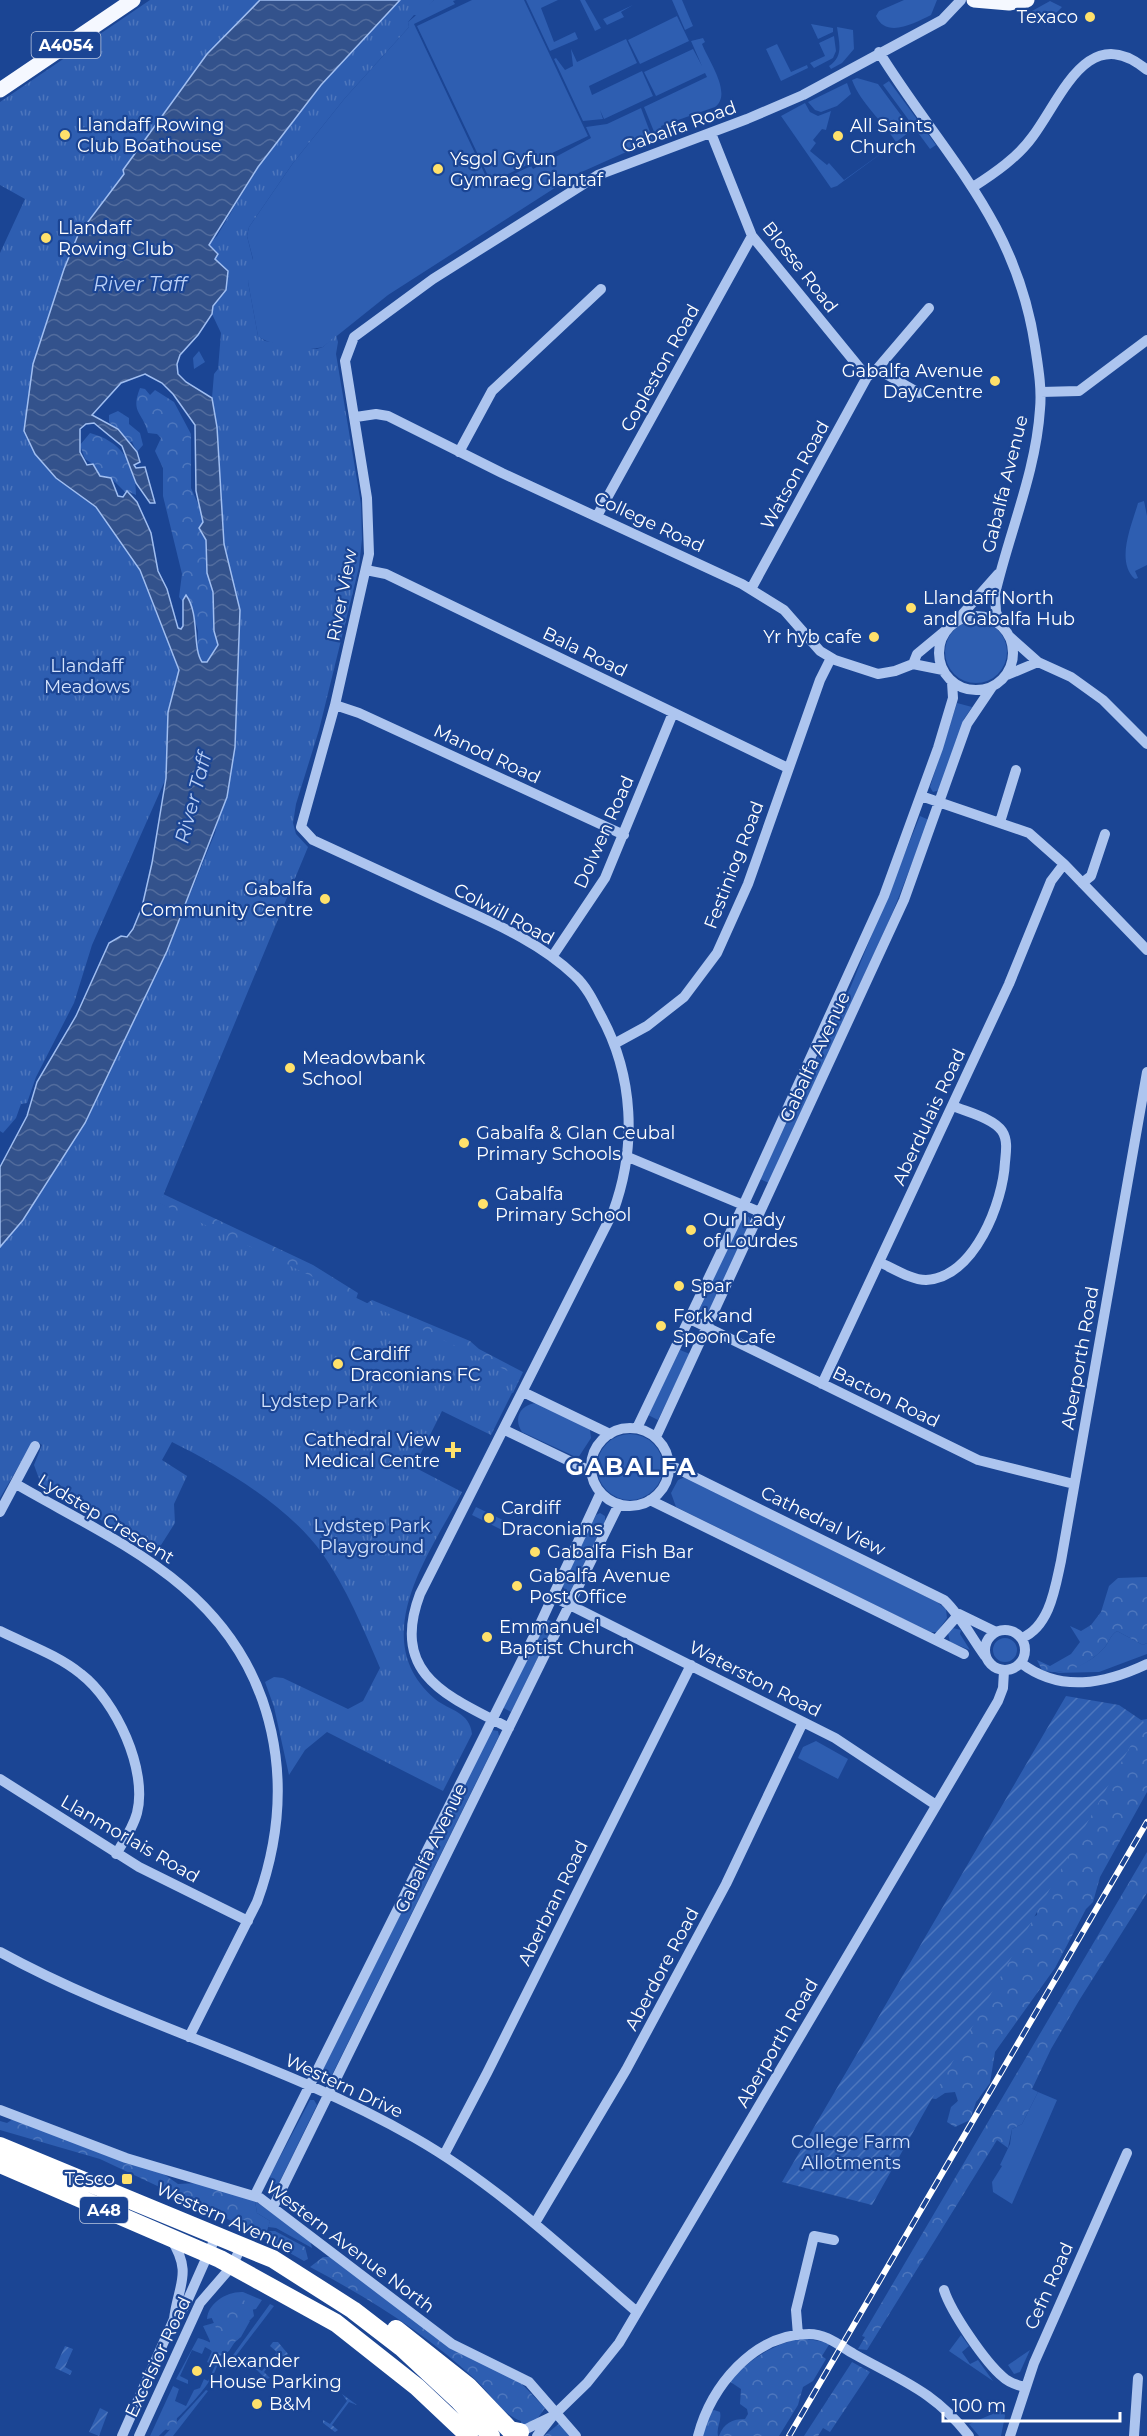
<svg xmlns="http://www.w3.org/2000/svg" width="1147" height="2436" viewBox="0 0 1147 2436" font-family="Montserrat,sans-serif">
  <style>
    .grass { fill: #2e5eb1 }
    .forest { fill: url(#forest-crowns) }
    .park { fill: url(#park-tufts) }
    .garden { fill: url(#garden-furrows) }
    .water { fill: url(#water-waves); stroke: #a0bef1; stroke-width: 1.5; fill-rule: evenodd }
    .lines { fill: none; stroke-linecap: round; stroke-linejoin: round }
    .minor { stroke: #adc5ef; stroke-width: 10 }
    .major { stroke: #f5f8ff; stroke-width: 15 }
    .highway { stroke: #fff; stroke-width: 18 }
    .rail-casing { stroke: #fff; stroke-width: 6 }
    .rail { stroke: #1b4594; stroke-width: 4; stroke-dasharray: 11; stroke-linecap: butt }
    .poi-dot { fill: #ffe16b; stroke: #1b4594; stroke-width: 2 }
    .labels { text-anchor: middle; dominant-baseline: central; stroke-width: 4.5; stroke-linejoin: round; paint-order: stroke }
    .shield { fill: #1b4594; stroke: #bbc7df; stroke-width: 1.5 }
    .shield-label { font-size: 16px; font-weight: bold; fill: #fff }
    .poi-label { font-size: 18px; fill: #fff; stroke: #1b4594; text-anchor: start }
    .street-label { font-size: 18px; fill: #fff; stroke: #1b4594 }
    .park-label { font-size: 18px; fill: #d3e2fb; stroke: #1b4594 }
    .water-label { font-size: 20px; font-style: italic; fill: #b9cff6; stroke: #1b4594 }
    .district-label { font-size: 24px; font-weight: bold; letter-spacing: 1.5px; fill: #fff; stroke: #1b4594 }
  </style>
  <defs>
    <pattern id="forest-crowns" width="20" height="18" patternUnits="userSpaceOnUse" patternTransform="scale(1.5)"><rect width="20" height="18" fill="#2e5eb1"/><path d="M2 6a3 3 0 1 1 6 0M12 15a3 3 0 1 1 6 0" fill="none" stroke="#4d76bd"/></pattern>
    <pattern id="park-tufts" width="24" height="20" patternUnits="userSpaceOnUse" patternTransform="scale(1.5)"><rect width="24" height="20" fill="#2e5eb1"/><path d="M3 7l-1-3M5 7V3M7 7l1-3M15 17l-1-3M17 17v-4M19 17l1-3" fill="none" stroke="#4d76bd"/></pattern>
    <pattern id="garden-furrows" width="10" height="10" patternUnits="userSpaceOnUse" patternTransform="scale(1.5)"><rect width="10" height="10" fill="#2e5eb1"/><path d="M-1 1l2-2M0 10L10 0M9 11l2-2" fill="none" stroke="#4d76bd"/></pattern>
    <pattern id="water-waves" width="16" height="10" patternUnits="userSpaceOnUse" patternTransform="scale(1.5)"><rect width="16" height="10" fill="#33528c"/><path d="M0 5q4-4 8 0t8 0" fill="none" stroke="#526c9d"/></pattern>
  </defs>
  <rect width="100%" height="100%" fill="#1b4594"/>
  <path class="grass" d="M434,0h22l-3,1 2,3 -41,20 76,161 41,-19 2,3 58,-31 -5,-11 21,-3 34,-16 12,32 -78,35 -187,120 -65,52c-13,4 -56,-2 -65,-11l-10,-54 5,-23 -6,-23 2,-9 44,-64 52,-65 64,-71 -1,-5z
    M472,0h52l64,136 -97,46 -74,-156z
    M526,0h32l-17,8 13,34 21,-10 3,7 -28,12z
    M580,0h5l16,28 -6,3z
    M672,0h10l11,26 -8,4z
    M904,0h33l-6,15c-16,8 -45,24 -55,1l3,-5z
    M1050,1l12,6c-11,13 -24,15 -40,13l1,-4z
    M633,5l-12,7 3,5 -17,8 -4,-6z
    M677,16l12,25 -49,23 -12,-24z
    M811,24l22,4v4l-15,7z
    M837,27l16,3 1,19 -12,14 -11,6 -2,-3c15,-10 10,-23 8,-39z
    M834,36l2,15 -3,7 -19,10 -4,-5 15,-7 -6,-13z
    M703,38l2,4 -3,2c6,16 31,50 13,63l-54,19 3,10 -7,3 -13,-32 63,-30 -2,-4 -49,23 -12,-24 49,-23 9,17 -11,-25z
    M626,39l11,24 -48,23 3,9 50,-24 11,25 -49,23 -4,-9 3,9 -20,2 -29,-62 2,-1 9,12 8,-4 -2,-17 6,13z
    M777,44l14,28 16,-7 1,3 -27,13 -15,-32z
    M857,78l21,6 34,46 -16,12c-14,-22 -35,-38 -44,-62z
    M889,81l47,64 -6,4 -47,-64z
    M847,83l4,11 -14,12 -16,6 -6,-2 -7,-8z
    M805,103l5,9 8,4 13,-5 -5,19 -4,-1 -9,11 3,3 -6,8 17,14 2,-2 15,17 46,-33 -53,39 -6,2 -50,-72z
    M1144,501l3,15v49l-12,6 3,7 -3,1c-20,-18 -3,-54 3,-76z
    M945 652a31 31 0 1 1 62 0a31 31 0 1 1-62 0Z
    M957,703l15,4 -8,12 -24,71 -7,2 -3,-5z
    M920,816l9,4 -37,94 -123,269 -9,-4 91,-193z
    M742,1217h7l2,5 -43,92 -6,1 -3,-5z
    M680,1350l10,4 -32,66 -10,-5z
    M537,1403l53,27 1,8 -13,20 -56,-26c-9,-13 -2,-28 15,-29z
    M597 1467a33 33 0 1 1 66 0a33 33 0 1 1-66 0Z
    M685,1477l252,125 9,7 1,9 -10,14h-7l-254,-125 -5,-14 7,-13z
    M476,1507l31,15 -5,8 -30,-15z
    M600,1513l5,3v5l-34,69 -5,2 -4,-7 34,-70z
    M546,1619l9,4 -44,89 -9,-5z
    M953,1628l8,2 -1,4 10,16 -20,-8 -2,-9z
    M1117,1631l26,14 4,-2v11l-48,18 -44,1c20,-5 33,-9 47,-23 7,-6 7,-14 15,-19z
    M993 1650a12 12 0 1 1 24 0a12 12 0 1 1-24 0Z
    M492,1730l6,1 1,5 -168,341 -5,2 -4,-7z
    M816,1741l32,18 -10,20 -40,-21 5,-11z
    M1038,2092l19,8 -45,104 -19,-12 -1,-10 10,-16 -2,-1 10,-21 2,-15 10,-5z
    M310,2100h4l3,5 -38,78 -6,2 -3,-9z
    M255,2201l55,39 2,8 -36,-20 -8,-1 2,-6 -13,-8z
    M243,2292l19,8 -6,9 -49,10c1,-16 20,-28 36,-27z
    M270,2304l4,2 -45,59 -1,-3z
    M239,2316l11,5 -9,16 -7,6 -24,-2 -7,-15z
    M961,2335l8,11 -7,6 8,12 8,-4 15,21 -44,-30z
    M198,2338c58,13 -23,81 -39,98h-9l23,-50 6,3 -4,12 11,5 8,-16 6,-2 4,-9 4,2 7,-15 -8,-4 5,-11 -7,-4 -3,7 -10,-4 -12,26 8,4v4l-12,-5z
    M1030,2350l-10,22 -6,2 -6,-9z
    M206,2390l2,1 -35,45h-9z
    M1004,2409l1,7 -4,20h-22l-10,-12z"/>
  <path class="forest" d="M199,351l6,11 -11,7 -1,-11z
    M140,388l5,1 5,6 5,-5 19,12 17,32v54l11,25 1,9 -4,6 7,12 1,33 6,19 1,39 4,14 -11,16 -5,2 -5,-10 1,-22 -9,-31 -6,2 -4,-5 3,-23 -19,-78v-28l-8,-17 6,-13 -4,-4 -9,-1c-5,-21 -18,-20 -8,-45z
    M118,411l11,7v6l11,9 3,12 -6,7 -5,-10h-4l-19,-20v-7z
    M90,433c30,8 46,29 46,62l-9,-4 -2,1 -14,-14 -11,-2 -7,-12 -8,-5 -5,-14z
    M161,1193l152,72 45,28 -3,9 -198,-100z
    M372,1300l98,41 9,8 44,23 -10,21 -15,-5 -135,-82z
    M1147,1577v66l-4,2 -26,-14c-8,5 -8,13 -15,19 -15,15 -38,27 -60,20l-5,-10 13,6 21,-12 9,-12 -10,-16 11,5 10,-6 10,-13 8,-26 9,-8z
    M1147,1719v73l-47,85 -7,25 -7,7 -31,59 -60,84 -5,31 -14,19 -6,18 -15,7 -8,-5 4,-15 7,-6 -3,-9 -10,1 -9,6 -17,-2 90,-168 28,-14v-11l99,-183z
    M1147,1852v41l-67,106 -29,50 -19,40 6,3 -16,32 -10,5 -4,19 -11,-8 -130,210 -9,-1 7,-12 -3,-1z
    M13,2119l148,53 17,12 19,-1 58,18 2,12 13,8 -3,10h8l30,16 3,12 -4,2 -68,-38 -136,-64 -100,-29v-9l7,2z
    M323,2257h11l101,76 85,49 25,26 -10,14 -9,5 -5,-2v-4c-17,-5 -32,-28 -44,-40 -50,-47 -107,-82 -167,-114z
    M240,2298l12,7 2,11 -7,7 -12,-3 -4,2 7,15 -9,14 -13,7 -8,-12 8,-18 -6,-14 5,-8 9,-2 6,5 6,-10z
    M802,2338l28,5 -8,13 4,3 -13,22 -10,6 -5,18 -19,31h-60c5,-13 13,-17 26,-17l3,-5 -1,-5 -7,-5 1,-15 -12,-8c22,-22 42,-36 73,-43z
    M852,2362l18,10 -40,60 -7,-4 -5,8h-14z
    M714,2410l6,2c2,9 -4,15 -2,24h-17l8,-23z
    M159 2421a9 9 0 1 1 18 0a9 9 0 1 1-18 0Z
    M561,2422l12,14h-29z"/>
  <path class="park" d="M150,0h110l-53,54 -83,116v4l-39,56 -21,39 -31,95 23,114 40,29 44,63 39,100 -11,42 -2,66 -74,167 -18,58 -38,74 -9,26 -6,1 -5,14 -13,15 -3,-2v-878l25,-54 -25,-14v-83z
    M400,0h34l-15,16 -5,-1 -6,7 1,5 -64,71 -52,65 -44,64 -2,9 8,32 -7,14 10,54 7,5 52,8 6,-2 13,-12 2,7 -2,12 25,150 1,35 -3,28 -40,163 -23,74 -3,19 3,11 12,13 -148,356 360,174 -29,58 -49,-24 -28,56 48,25c-32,61 -97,147 -27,207 15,12 35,13 37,35l-29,57 -116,-59 -22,18 -16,25 -15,-68 -9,-25 9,-5 9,1 65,31 15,-8 17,-33c-16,-38 -34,-81 -58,-115 -34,-47 -98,-85 -150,-111l-10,18 25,16 -13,28 1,19 -19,30 -115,-69 -7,-19 8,-20 -5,-4 -5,2 -32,55v-251l23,-27 62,-97 82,-172 48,-118 20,-86 5,-137 -16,-66 -7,-117 -5,-29 2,-24 4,-5 3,-36 -9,-19 1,-8 13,-16 2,-19 -13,-12 -7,-14 9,-9 41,-69 63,-82z"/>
  <path class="garden" d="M1066,1696l53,9 25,17 -272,483 -90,-23z
    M273,2342h5l10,12 -3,4 -7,-5 -14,19 6,6 -4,1 -12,-12 8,4 15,-19 -7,-6z
    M65,2346l8,3 -8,18 7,4 -2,4 -15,-7z
    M342,2394l15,11 -8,-3 -17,23 6,5 -3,2 -12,-9v-3l7,4 17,-23z
    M100,2408l8,4 -9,24 -10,-4z"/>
  <path class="water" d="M260,0h140l-79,85 -63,82 -49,78 9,9 -3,5 13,12 -2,19 -13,16 -1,8 -14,21 -18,20 -3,9 1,10 8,8 26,16 5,29 7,117 16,66 -5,137 -8,50 -60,154 -82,172 -62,97 -23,27v-80l27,-51 10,-34 39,-66 33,-73 12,-7 6,1 6,-8 9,-22 10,-44 14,-85 2,-66 11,-42 -39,-100 -44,-63 -40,-29 -21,-24 -11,-23 9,-67 31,-95 14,-34 46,-61 -1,-4 84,-116zM145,374l17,9 11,11 22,31 1,66 7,31 -4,6 7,12 1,33 6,19 1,39 4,14 -11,17h-5c-10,-14 -2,-48 -16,-67l-3,5v26l-2,3 -3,-1 -11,-39 -9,-18 -7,-38 -14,-31 -10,-11 -4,6 -5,-1 -7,-18 -11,-2 -7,-12 -6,1 -7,-13v-23l6,-5 8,-1 28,23 14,37 14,20h5l-10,-36 -9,1 -2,-3 6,-3 -3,-10 -19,-23 -26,-14 29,-32z"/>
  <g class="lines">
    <path class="minor" d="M879,52c64,103 137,167 156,294 3,20 7,42 5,63 -4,63 -31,124 -45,185l1,18 5,12
      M711,133l41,103 115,141
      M973,187c22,-14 45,-30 60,-51 29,-39 55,-115 114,-66
      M877,369l42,24
      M1041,392l38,-1 68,-51
      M356,417l20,-3 12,2 114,57 240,111 42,26 36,41 15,9 43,14 17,-3 18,-7 4,-10 29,-24
      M459,452l33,-61 109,-102
      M597,516l155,-280
      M366,570l20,4 402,194
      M751,589l116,-212 10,-8 52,-61
      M939 653a37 37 0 1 1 74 0a37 37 0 1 1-74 0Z
      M959,618l39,-44
      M1010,637l28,25 33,15 32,23 44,44
      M913,664l30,6
      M1007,675l31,-13
      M335,705l24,8 265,122
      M921,796l108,37 35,31 83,86
      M1000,822l16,-52
      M1082,883l9,-7 14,-42
      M552,957l53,-79 68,-165
      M614,1044l33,-18 37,-29 33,-44 31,-69 72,-204 11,-22
      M628,1157l132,55
      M879,1262c14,6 32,18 47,18 49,-3 77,-78 79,-118 1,-10 3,-22 -3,-31 -9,-13 -35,-19 -49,-25
      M690,1319l288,141 96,24
      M822,1384l187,-400 42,-103 13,-17
      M523,1392l87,42
      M637,1428l106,-222 141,-310 54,-148 15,-50 -1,-16
      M591 1467a39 39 0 1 1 78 0a39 39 0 1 1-78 0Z
      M505,1430l87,42
      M656,1437l248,-537 63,-176 25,-37
      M668,1464l276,136c17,16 27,37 41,56
      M16,1484c55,32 119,62 167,103 95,81 116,200 74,315l-68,135
      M650,1500l314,154
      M0,1512l35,-66
      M552,1596l283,142 101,67
      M959,1614l37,18
      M985 1650a20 20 0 1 1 40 0a20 20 0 1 1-40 0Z
      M0,1631c26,13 58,24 81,43 35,27 67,96 56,139 -4,15 -13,28 -21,41
      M1022,1638c28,-12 33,-50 39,-77l86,-489
      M936,1640l23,-26
      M1021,1663c39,30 84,21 126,1
      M509,1728c-59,-31 -120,-52 -89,-134l193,-382c24,-65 21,-137 -13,-198 -7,-14 -14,-28 -25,-38 -34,-33 -79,-52 -121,-71 -47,-22 -94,-43 -141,-65l-12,-13 34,-122 34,-151 -2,-56 -22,-137 9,-24 79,-58 165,-104 149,-56 56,-24 139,-75 19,-20
      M0,1779l139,88 109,54
      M0,1952c133,73 283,110 415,186 82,47 151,113 222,174
      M0,2110l126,48 134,40 192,146 77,38 47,54
      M444,2155l43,-82 204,-408
      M255,2195l285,-571 60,-130
      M273,2207l346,-703
      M535,2223l91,-153 100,-186 77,-162
      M944,2290c7,22 41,72 59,87 6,6 14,8 21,10
      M174,2319l11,-13 32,-72
      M798,2335l-2,-25 18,-74 20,4
      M520,2432l31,-15
      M122,2436l52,-117c4,-34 19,-46 -3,-80
      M139,2436l61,-133 32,-37 10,-21
      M537,2436l15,-19 35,-34 32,-40 379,-642 5,-13 1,-17
      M698,2436c13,-49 55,-102 111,-102 18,0 31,12 45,20 48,27 80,37 115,82
      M1010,2436l24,-73 93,-210
      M1134,2436l4,-58"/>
    <path class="major" d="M974,0l35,3 18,-3
      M0,90l133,-90"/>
    <path class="highway" d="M0,2146l273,113 80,51 48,37 58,54 32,35
      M0,2164l220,95 116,64 81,64 52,49
      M396,2329l72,57 42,44 10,2"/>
    <defs>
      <path id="rail" d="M789,2436l358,-614"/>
    </defs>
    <use href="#rail" class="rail-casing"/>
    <use href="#rail" class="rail"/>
  </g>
  <g class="poi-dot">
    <circle cx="1090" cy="17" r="6"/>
    <circle cx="65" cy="135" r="6"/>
    <circle cx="838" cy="136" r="6"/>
    <circle cx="438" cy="169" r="6"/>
    <circle cx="46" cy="238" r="6"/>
    <circle cx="995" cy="381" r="6"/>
    <circle cx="911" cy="608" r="6"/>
    <circle cx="874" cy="637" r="6"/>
    <circle cx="325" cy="899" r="6"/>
    <circle cx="290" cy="1068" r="6"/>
    <circle cx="464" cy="1143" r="6"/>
    <circle cx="483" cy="1204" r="6"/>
    <circle cx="691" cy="1230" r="6"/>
    <circle cx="679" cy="1286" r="6"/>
    <circle cx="661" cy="1326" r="6"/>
    <circle cx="338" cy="1364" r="6"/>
    <path d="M450 1441h6v6h6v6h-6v6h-6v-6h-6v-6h6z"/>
    <circle cx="489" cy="1518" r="6"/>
    <circle cx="535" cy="1552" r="6"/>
    <circle cx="517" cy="1586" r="6"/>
    <circle cx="487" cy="1637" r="6"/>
    <rect x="121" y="2173" width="12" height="12" rx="3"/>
    <circle cx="197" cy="2371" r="6"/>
    <circle cx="257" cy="2404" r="6"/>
  </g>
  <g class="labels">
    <g class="shield">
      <rect x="31.5" y="32" width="69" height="26" rx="4.5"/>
      <rect x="80" y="2197" width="48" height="26" rx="4.5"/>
    </g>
    <g class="shield-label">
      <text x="66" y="45">A4054</text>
      <text x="104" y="2210">A48</text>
    </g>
    <g class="poi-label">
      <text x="1078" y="17" text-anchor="end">Texaco</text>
      <text x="77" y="125">Llandaff Rowing<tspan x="77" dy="21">Club Boathouse</tspan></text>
      <text x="850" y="126">All Saints<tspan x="850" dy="21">Church</tspan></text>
      <text x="450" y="159">Ysgol Gyfun<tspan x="450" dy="21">Gymraeg Glantaf</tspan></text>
      <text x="58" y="228">Llandaff<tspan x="58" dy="21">Rowing Club</tspan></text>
      <text x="983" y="371" text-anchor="end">Gabalfa Avenue<tspan x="983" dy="21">Day Centre</tspan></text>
      <text x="923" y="598">Llandaff North<tspan x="923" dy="21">and Gabalfa Hub</tspan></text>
      <text x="862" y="637" text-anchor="end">Yr hyb cafe</text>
      <text x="313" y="889" text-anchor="end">Gabalfa<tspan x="313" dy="21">Community Centre</tspan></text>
      <text x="302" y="1058">Meadowbank<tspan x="302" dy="21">School</tspan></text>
      <text x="476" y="1133">Gabalfa &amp; Glan Ceubal<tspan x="476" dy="21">Primary Schools</tspan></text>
      <text x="495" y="1194">Gabalfa<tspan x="495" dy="21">Primary School</tspan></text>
      <text x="703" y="1220">Our Lady<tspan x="703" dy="21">of Lourdes</tspan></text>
      <text x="691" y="1286">Spar</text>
      <text x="673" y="1316">Fork and<tspan x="673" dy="21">Spoon Cafe</tspan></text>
      <text x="350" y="1354">Cardiff<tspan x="350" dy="21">Draconians FC</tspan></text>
      <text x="440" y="1440" text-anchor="end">Cathedral View<tspan x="440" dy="21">Medical Centre</tspan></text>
      <text x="501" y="1508">Cardiff<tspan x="501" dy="21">Draconians</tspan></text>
      <text x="547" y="1552">Gabalfa Fish Bar</text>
      <text x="529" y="1576">Gabalfa Avenue<tspan x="529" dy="21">Post Office</tspan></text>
      <text x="499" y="1627">Emmanuel<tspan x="499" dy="21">Baptist Church</tspan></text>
      <text x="115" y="2179" text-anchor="end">Tesco</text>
      <text x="209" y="2361">Alexander<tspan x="209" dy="21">House Parking</tspan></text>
      <text x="269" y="2404">B&amp;M</text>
    </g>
    <g class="street-label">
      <text transform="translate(679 127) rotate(-20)">Gabalfa Road</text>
      <text transform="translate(800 267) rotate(52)">Blosse Road</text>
      <text transform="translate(660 368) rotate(-61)">Copleston Road</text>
      <text transform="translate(795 475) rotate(-61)">Watson Road</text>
      <text transform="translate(1005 484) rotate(-76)">Gabalfa Avenue</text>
      <text transform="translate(649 522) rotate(25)">College Road</text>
      <text transform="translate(342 595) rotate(-79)">River View</text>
      <text transform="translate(585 652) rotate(26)">Bala Road</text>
      <text transform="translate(487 754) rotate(25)">Manod Road</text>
      <text transform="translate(604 832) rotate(-66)">Dolwen Road</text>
      <text transform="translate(734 865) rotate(-69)">Festiniog Road</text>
      <text transform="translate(504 914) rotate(28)">Colwill Road</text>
      <text transform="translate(815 1057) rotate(-65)">Gabalfa Avenue</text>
      <text transform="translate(929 1117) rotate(-65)">Aberdulais Road</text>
      <text transform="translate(1080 1358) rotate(-80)">Aberporth Road</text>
      <text transform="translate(886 1397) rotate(26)">Bacton Road</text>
      <text transform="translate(106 1519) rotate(31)">Lydstep Crescent</text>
      <text transform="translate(823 1521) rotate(26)">Cathedral View</text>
      <text transform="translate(755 1679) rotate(27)">Waterston Road</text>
      <text transform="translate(130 1839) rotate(30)">Llanmorlais Road</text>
      <text transform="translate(431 1848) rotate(-64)">Gabalfa Avenue</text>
      <text transform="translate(553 1903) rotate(-64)">Aberbran Road</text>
      <text transform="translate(662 1969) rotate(-62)">Aberdore Road</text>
      <text transform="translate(777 2043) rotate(-60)">Aberporth Road</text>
      <text transform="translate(344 2086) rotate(25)">Western Drive</text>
      <text transform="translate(225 2218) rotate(24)">Western Avenue</text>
      <text transform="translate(350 2247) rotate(37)">Western Avenue North</text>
      <text transform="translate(1049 2286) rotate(-66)">Cefn Road</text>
      <text transform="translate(158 2357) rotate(-65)">Excelsior Road</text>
    </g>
    <g class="park-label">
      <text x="87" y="666">Llandaff<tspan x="87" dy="21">Meadows</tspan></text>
      <text x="319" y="1401">Lydstep Park</text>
      <text x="372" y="1526">Lydstep Park<tspan x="372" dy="21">Playground</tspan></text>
      <text x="851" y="2142">College Farm<tspan x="851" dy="21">Allotments</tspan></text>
    </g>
    <g class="water-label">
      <text x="140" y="284">River Taff</text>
      <text transform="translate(193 798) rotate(-75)">River Taff</text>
    </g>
    <g class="district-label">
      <text x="631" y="1466">GABALFA</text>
    </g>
  </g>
  <path d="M943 2412v9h177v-9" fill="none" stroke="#ffffff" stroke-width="3"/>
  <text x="952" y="2412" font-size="18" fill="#ffffff" stroke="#1b4594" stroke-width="4.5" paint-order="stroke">100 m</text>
</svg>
